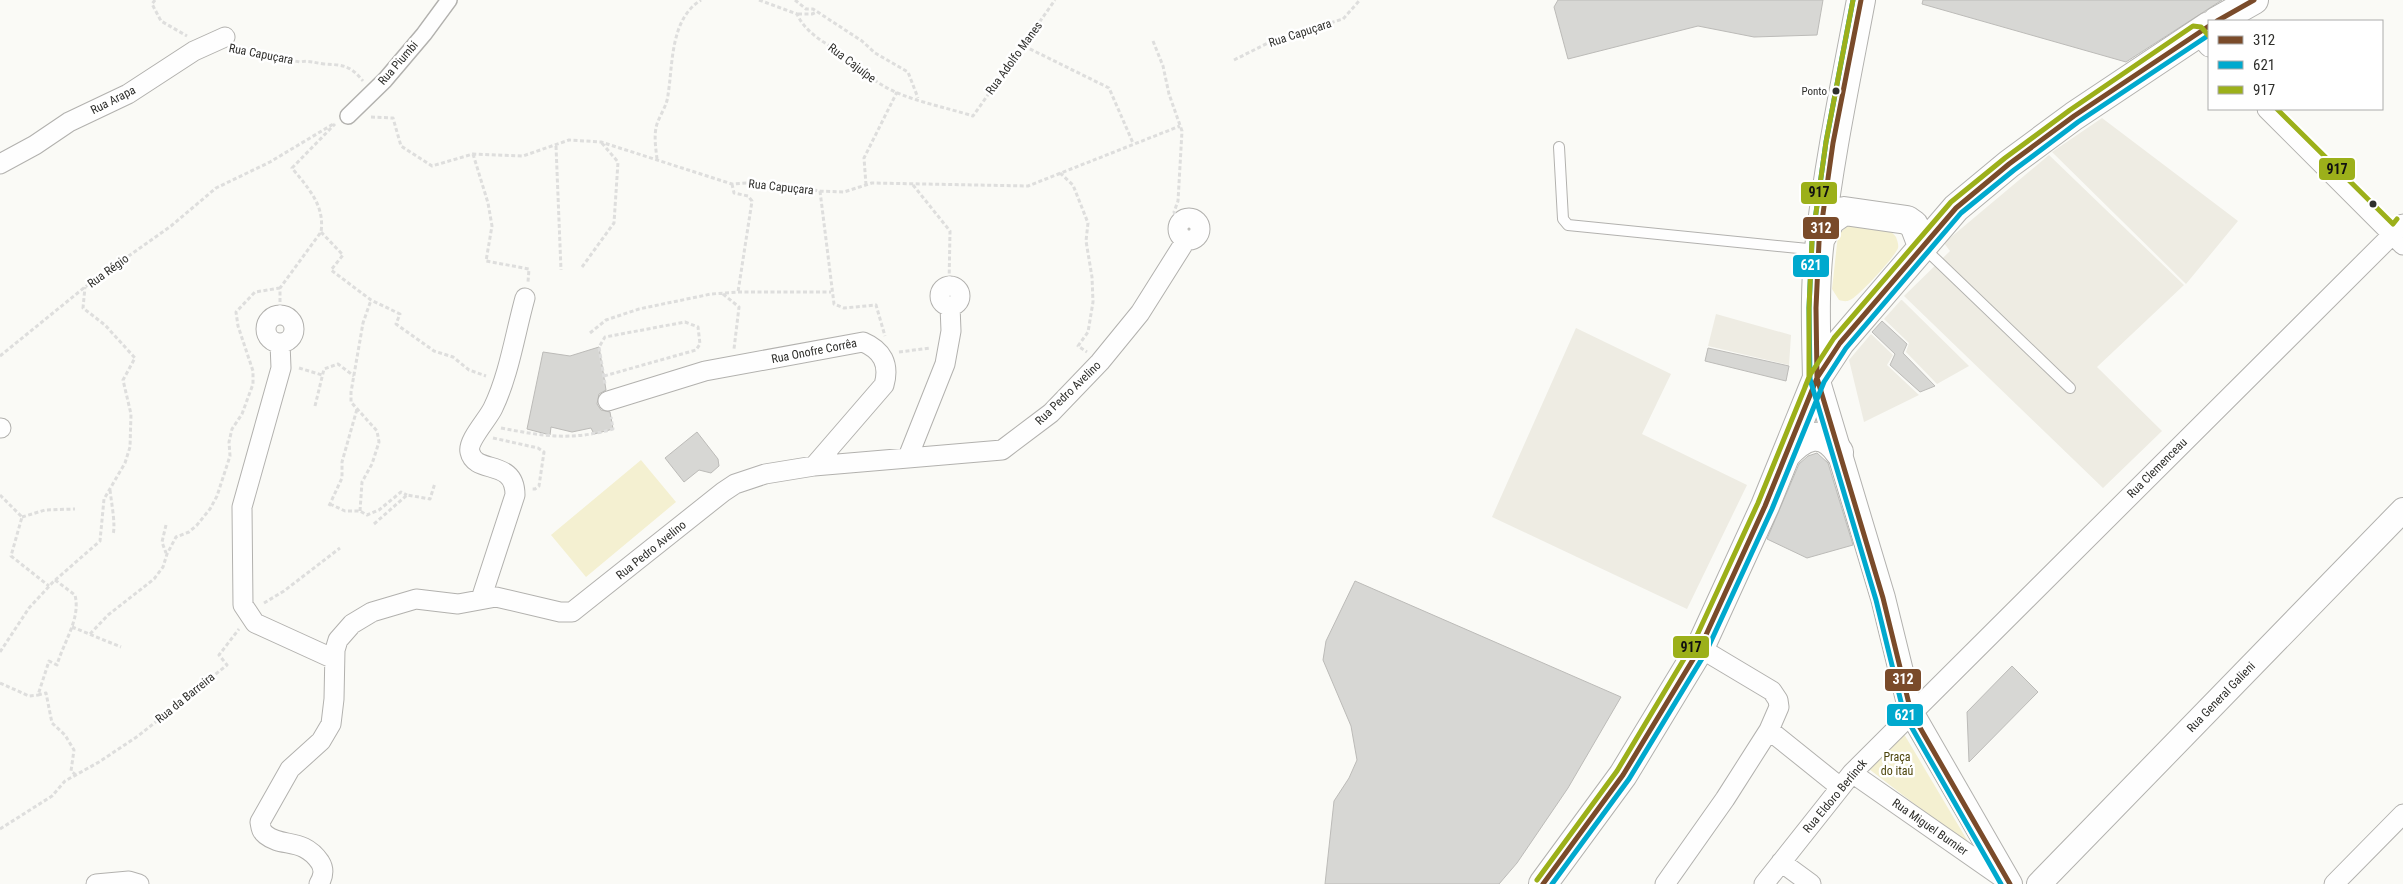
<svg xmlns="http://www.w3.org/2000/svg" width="2403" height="884" viewBox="0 0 2403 884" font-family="'Roboto Condensed',sans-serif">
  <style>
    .built { fill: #eeece3 }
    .green { fill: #f4f0d1 }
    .building { fill: #d7d7d4; stroke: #bcbbb8 }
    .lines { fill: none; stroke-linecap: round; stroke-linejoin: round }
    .service-casing { stroke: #b2b1ae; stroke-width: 12 }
    .pedestrian-casing { stroke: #b2b1ae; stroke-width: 18 }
    .minor-casing { stroke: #b2b1ae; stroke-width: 21 }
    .tertiary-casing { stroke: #b2b1ae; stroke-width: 26 }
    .secondary-casing { stroke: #b2b1ae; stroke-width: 30 }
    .path { stroke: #dededd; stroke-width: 3; stroke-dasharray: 4 2.5; stroke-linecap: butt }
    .service { stroke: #fefefe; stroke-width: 10 }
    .pedestrian { stroke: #fefefe; stroke-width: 15 }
    .minor { stroke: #fefefe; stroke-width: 19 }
    .tertiary { stroke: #fefefe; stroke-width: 24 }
    .secondary { stroke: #fefefe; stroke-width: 28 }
    .bus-1-casing { stroke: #fff; stroke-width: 9 }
    .bus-2-casing { stroke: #fff; stroke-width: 9 }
    .bus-3-casing { stroke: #fff; stroke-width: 9 }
    .bus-1 { stroke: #7a4b2a; stroke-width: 5 }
    .bus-2 { stroke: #00a9ce; stroke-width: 5 }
    .bus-3 { stroke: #9cb01a; stroke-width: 5 }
    .bus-dot { fill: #2f2f2c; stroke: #fff; stroke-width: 2 }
    .labels { text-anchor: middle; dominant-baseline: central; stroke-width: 5; stroke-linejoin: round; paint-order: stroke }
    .bus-label { font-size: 11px; fill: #2f2f2c; stroke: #fff; text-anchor: end }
    .street-label { font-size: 12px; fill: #2f2f2c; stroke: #fff }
    .park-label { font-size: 12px; fill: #4c440a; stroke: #fff }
    .line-badge { stroke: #fff; stroke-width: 2 }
    .badge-label { font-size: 14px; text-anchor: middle; font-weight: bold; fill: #fff }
    .pale-badge-label { font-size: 14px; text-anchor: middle; font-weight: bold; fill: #111 }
  </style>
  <rect width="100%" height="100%" fill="#fafaf6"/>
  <path class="built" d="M2102,118l136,103 -52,63 -134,-132z
    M2049,155l135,130 -87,82 65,64 -59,57 -199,-192 46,-45 -6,-8z
    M1901,300h1l67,66 -32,18 -31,-32 3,-9 -25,-24z
    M1716,314l75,21 -2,30 -81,-19z
    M1576,328l95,46 -29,60 105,51 -60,124 -195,-92z
    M1871,334l22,21 -6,10 32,30 -55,27 -15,-62z"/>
  <path class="green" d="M1848,225c13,1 40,-1 48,12 1,3 3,8 2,11 -3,9 -40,49 -48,52 -4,2 -7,1 -11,0l-7,-11 6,-54z
    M641,460l35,42 -90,75 -35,-42z
    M1904,734l66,111 -1,1 -100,-77z"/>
  <path class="building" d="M1558,0h265l-6,35 -63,2 -56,-11 -130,33 -14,-52z
    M1923,0h299l-96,62 -204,-58z
    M1882,321l25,23 -4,9 32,33 -15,6 -30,-27 5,-11 -23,-22z
    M599,347l7,43 -7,4 -2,10 4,6 9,2 3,17 -19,5 -3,-6 -19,4 -21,-5 -1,8 -23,-6 16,-77 27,4z
    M1708,348l81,18 -3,15 -81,-20z
    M697,432l21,27 1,7 -8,7 -12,-3 -15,12 -19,-24z
    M1817,453l11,10 25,82 -46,13 -40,-19 32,-75 9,-8z
    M1355,581l266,116 -53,91 -51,75 -18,21h-174l9,-83 15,-23 8,-18 -6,-34 -28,-66 3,-19z
    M2012,666l26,26 -69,70 -2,-50z"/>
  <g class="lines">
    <defs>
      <path id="service" d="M1559,147l4,72 5,6 250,25
        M1923,247l147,141"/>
      <path id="pedestrian" d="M348,116l37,-36 39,-46 25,-34"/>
      <path id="minor" d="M2197,33l12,14
        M2267,109l136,136
        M0,164l35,-19 34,-23 59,-28 66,-43 31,-14
        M1178 229a11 11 0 1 1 22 0a11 11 0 1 1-22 0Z
        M940 296a10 10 0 1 1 20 0a10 10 0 1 1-20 0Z
        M266 329a14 14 0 1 1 28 0a14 14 0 1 1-28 0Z
        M280,343l1,25 -39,139 1,98 12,18 79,36
        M608,401l97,-30 158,-29c19,8 27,22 21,43l-70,81
        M0,428h1
        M908,457l37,-93 6,-33 -1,-25
        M481,599l34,-104c0,-37 -40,-20 -45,-43 -3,-11 18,-33 23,-44 16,-33 22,-74 32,-110
        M1769,730l71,57
        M1852,773l155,108
        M1781,862l30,22
        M96,884l33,-3 10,3
        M319,884c4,-7 6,-14 1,-22 -17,-25 -38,-14 -54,-27 -5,-4 -5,-7 -6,-13l30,-53 31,-28 10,-17 3,-25 1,-49 3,-10 14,-16 20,-12 44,-13 42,5 38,-7 64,15h12l151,-120 12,-8 30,-10 49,-8 188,-16 49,-37 49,-51 40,-49 46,-73
        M1665,884l60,-85 44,-69 10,-23 -1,-7 -6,-9 -72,-43
        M1764,884l88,-111 551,-549
        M2334,884l69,-70"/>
      <path id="tertiary" d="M1817,378l66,220 28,114 99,172
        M2039,884l364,-374"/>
      <path id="secondary" d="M2217,21l37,-21
        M1821,238l10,-18 13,-9 63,9 7,5 8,21
        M1817,378c-1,-46 -3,-92 3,-138 9,-80 26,-160 41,-240
        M1786,455c17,-19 36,-28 53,-3
        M1543,884l80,-109 77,-127 65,-142 52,-128 23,-35 116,-135 53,-44 65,-48 135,-90"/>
    </defs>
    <use href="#service" class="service-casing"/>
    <use href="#pedestrian" class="pedestrian-casing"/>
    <use href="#minor" class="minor-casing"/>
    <use href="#tertiary" class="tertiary-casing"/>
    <use href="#secondary" class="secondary-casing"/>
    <path class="path" d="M155,0l-3,4 9,17 26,15
      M759,0l38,14c9,20 30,30 49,42 13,8 22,21 36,29 24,15 63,22 91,31l82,-116
      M795,0l11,9h7l49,32 13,12 33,19 10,26
      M798,14h14l5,-2
      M1153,41l10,25 6,28 13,37 -4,70 -4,11 5,12
      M1024,46l85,42 24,55
      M238,50l62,12c9,-2 15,1 24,2 19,1 26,1 39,17
      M1234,60l40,-20 69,-21 17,-19
      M371,117l22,1 8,28 31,20 41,-12 50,2 46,-16 32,2 131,42 27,-2 61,9 24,1 28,-9 156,3 152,-60
      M556,146l5,124
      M473,154l15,49 4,23 -6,35 43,8 -1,13
      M657,159c-1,-9 -3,-21 -1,-31 2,-11 11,-21 12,-33 5,-31 2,-76 33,-95
      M1060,173l13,12 15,38 -2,18 6,36 1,25 -5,30 -10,14 9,6
      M732,184l2,9 14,3 4,5 -14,91
      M866,185l-2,-27 33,-66
      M913,185l37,46 -1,55
      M820,191l14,113 10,4 32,-3 9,31
      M321,232l22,23 -12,15 40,30 29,14 -4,10 38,27 19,6 16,13 17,6
      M582,267l32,-44 4,-61 -17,-20
      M723,294l16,13 -5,42
      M280,315v-27l41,-56c4,-27 -13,-44 -29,-64l43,-44
      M590,333l16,-13 33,-11 72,-15 27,-2h93
      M899,352l31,-4
      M0,356l85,-69 86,-61 45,-38 54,-26 65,-39
      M299,368l23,7
      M604,376l92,-26 4,-6 -2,-17 -13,-5 -80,15 -6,10 6,37
      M315,406l9,-37 14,-5 16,12
      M501,428c42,8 70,13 112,1l-2,-12
      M493,438l45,10 6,4 -5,34 -4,3h-3
      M110,490c1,10 6,36 3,44
      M0,495l22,22 -11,39 38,30
      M330,504l15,7h15l7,4 12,-5 22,-18 6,3
      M329,506l13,-28v-16l15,-53
      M360,511l2,-29 10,-18 7,-22 -2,-11 -26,-29v-10l12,-69 8,-23
      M22,517l23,-7 30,-1
      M374,524l33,-29 23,4 5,-16
      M166,525l-4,17 4,11
      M55,580l20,15c6,24 -12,48 -18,70l-8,-4 -11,34 8,-2 6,30 13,12 9,15 -3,21 5,4
      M264,603l20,-12 56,-43
      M72,627l49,20
      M90,634l18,-19 46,-36 9,-12 4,-13 9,-17 13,-5 8,-7 13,-16 7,-13 13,-40 -1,-14 3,-13 10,-15 11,-30v-13l-15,-45 -2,-14 19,-20 25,-4
      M0,652l29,-44 24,-26 47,-41 4,-42 21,-36 5,-16 1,-33 -8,-34 12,-22 -30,-33 -22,-17 2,-21
      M0,683l29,13 9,-1
      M0,829l52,-33 13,-15 34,-19 39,-26 89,-71 -8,-10 20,-26"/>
    <use href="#service" class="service"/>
    <use href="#pedestrian" class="pedestrian"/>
    <use href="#minor" class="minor"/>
    <use href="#tertiary" class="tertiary"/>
    <use href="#secondary" class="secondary"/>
    <defs>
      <path id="bus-1" d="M1861,0l-28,143 -14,99 -3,66 1,70 66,220 28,114 99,172
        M2217,21l37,-21
        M1543,884l80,-109 77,-127 65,-142 52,-128 23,-35 116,-135 53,-44 65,-48 135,-90"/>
      <path id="bus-2" d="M1853,0l-27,142 -14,99 -3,67 1,71 66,221 28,114 97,170
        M1552,884l77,-105 77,-127 66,-143 52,-127 22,-34 115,-135 53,-43 64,-48 131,-87"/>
      <path id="bus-3" d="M2277,109l116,115 4,-5
        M1805,387l4,-10v-69l3,-67 14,-99 27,-142
        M1537,880l80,-109 76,-127 65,-141 52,-128 24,-37 117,-136 54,-44 65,-48 123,-84 8,1 8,9"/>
    </defs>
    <use href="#bus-1" class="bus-1-casing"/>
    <use href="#bus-2" class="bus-2-casing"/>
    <use href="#bus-3" class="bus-3-casing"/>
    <use href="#bus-1" class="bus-1"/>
    <use href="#bus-2" class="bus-2"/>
    <use href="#bus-3" class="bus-3"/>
  </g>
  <g class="bus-dot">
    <circle cx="1836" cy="91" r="4.5"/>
    <circle cx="2373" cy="204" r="4.5"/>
  </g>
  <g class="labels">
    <g class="bus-label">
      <text x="1827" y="91">Ponto</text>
    </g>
    <g class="street-label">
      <text transform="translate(1300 33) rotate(-18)">Rua Capuçara</text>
      <text transform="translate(261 54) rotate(11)">Rua Capuçara</text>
      <text transform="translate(1014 58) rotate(-54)">Rua Adolfo Manes</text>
      <text transform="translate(398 63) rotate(-49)">Rua Piumbi</text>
      <text transform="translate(852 63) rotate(37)">Rua Cajuípe</text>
      <text transform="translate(113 100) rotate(-27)">Rua Arapa</text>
      <text transform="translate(781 187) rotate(6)">Rua Capuçara</text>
      <text transform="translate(108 271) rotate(-36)">Rua Régio</text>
      <text transform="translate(814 351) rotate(-11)">Rua Onofre Corrêa</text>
      <text transform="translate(1068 393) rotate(-44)">Rua Pedro Avelino</text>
      <text transform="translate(2157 468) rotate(-45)">Rua Clemenceau</text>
      <text transform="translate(651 550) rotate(-39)">Rua Pedro Avelino</text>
      <text transform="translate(2221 697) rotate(-46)">Rua General Galieni</text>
      <text transform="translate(185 698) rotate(-39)">Rua da Barreira</text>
      <text transform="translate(1835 796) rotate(-50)">Rua Eldoro Berlinck</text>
      <text transform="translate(1930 827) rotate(35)">Rua Miguel Burnier</text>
    </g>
    <g class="park-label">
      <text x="1897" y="757">Praça<tspan x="1897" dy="14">do itaú</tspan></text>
    </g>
  </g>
  <g class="line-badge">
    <rect x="2318" y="157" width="38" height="24" rx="5" fill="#9cb01a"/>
    <rect x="1800" y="181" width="38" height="24" rx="5" fill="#9cb01a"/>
    <rect x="1802" y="216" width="38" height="24" rx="5" fill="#7a4b2a"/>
    <rect x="1792" y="254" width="38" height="24" rx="5" fill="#00a9ce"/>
    <rect x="1672" y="635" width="38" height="24" rx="5" fill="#9cb01a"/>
    <rect x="1884" y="668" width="38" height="24" rx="5" fill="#7a4b2a"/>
    <rect x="1886" y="703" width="38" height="24" rx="5" fill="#00a9ce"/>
  </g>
  <g class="badge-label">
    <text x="1821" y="233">312</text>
    <text x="1811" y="270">621</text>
    <text x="1903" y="684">312</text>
    <text x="1905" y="720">621</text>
  </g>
  <g class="pale-badge-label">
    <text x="2337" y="174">917</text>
    <text x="1819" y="197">917</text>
    <text x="1691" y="652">917</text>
  </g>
  <rect x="2208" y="20" width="175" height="90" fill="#ffffff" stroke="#acacab"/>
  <rect x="2218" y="36" width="25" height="8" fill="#7a4b2a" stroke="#acacab"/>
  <text x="2253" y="45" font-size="15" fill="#2f2f2c">312</text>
  <rect x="2218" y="61" width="25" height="8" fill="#00a9ce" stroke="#acacab"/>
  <text x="2253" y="70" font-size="15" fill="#2f2f2c">621</text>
  <rect x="2218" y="86" width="25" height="8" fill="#9cb01a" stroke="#acacab"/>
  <text x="2253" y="95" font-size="15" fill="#2f2f2c">917</text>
</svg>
